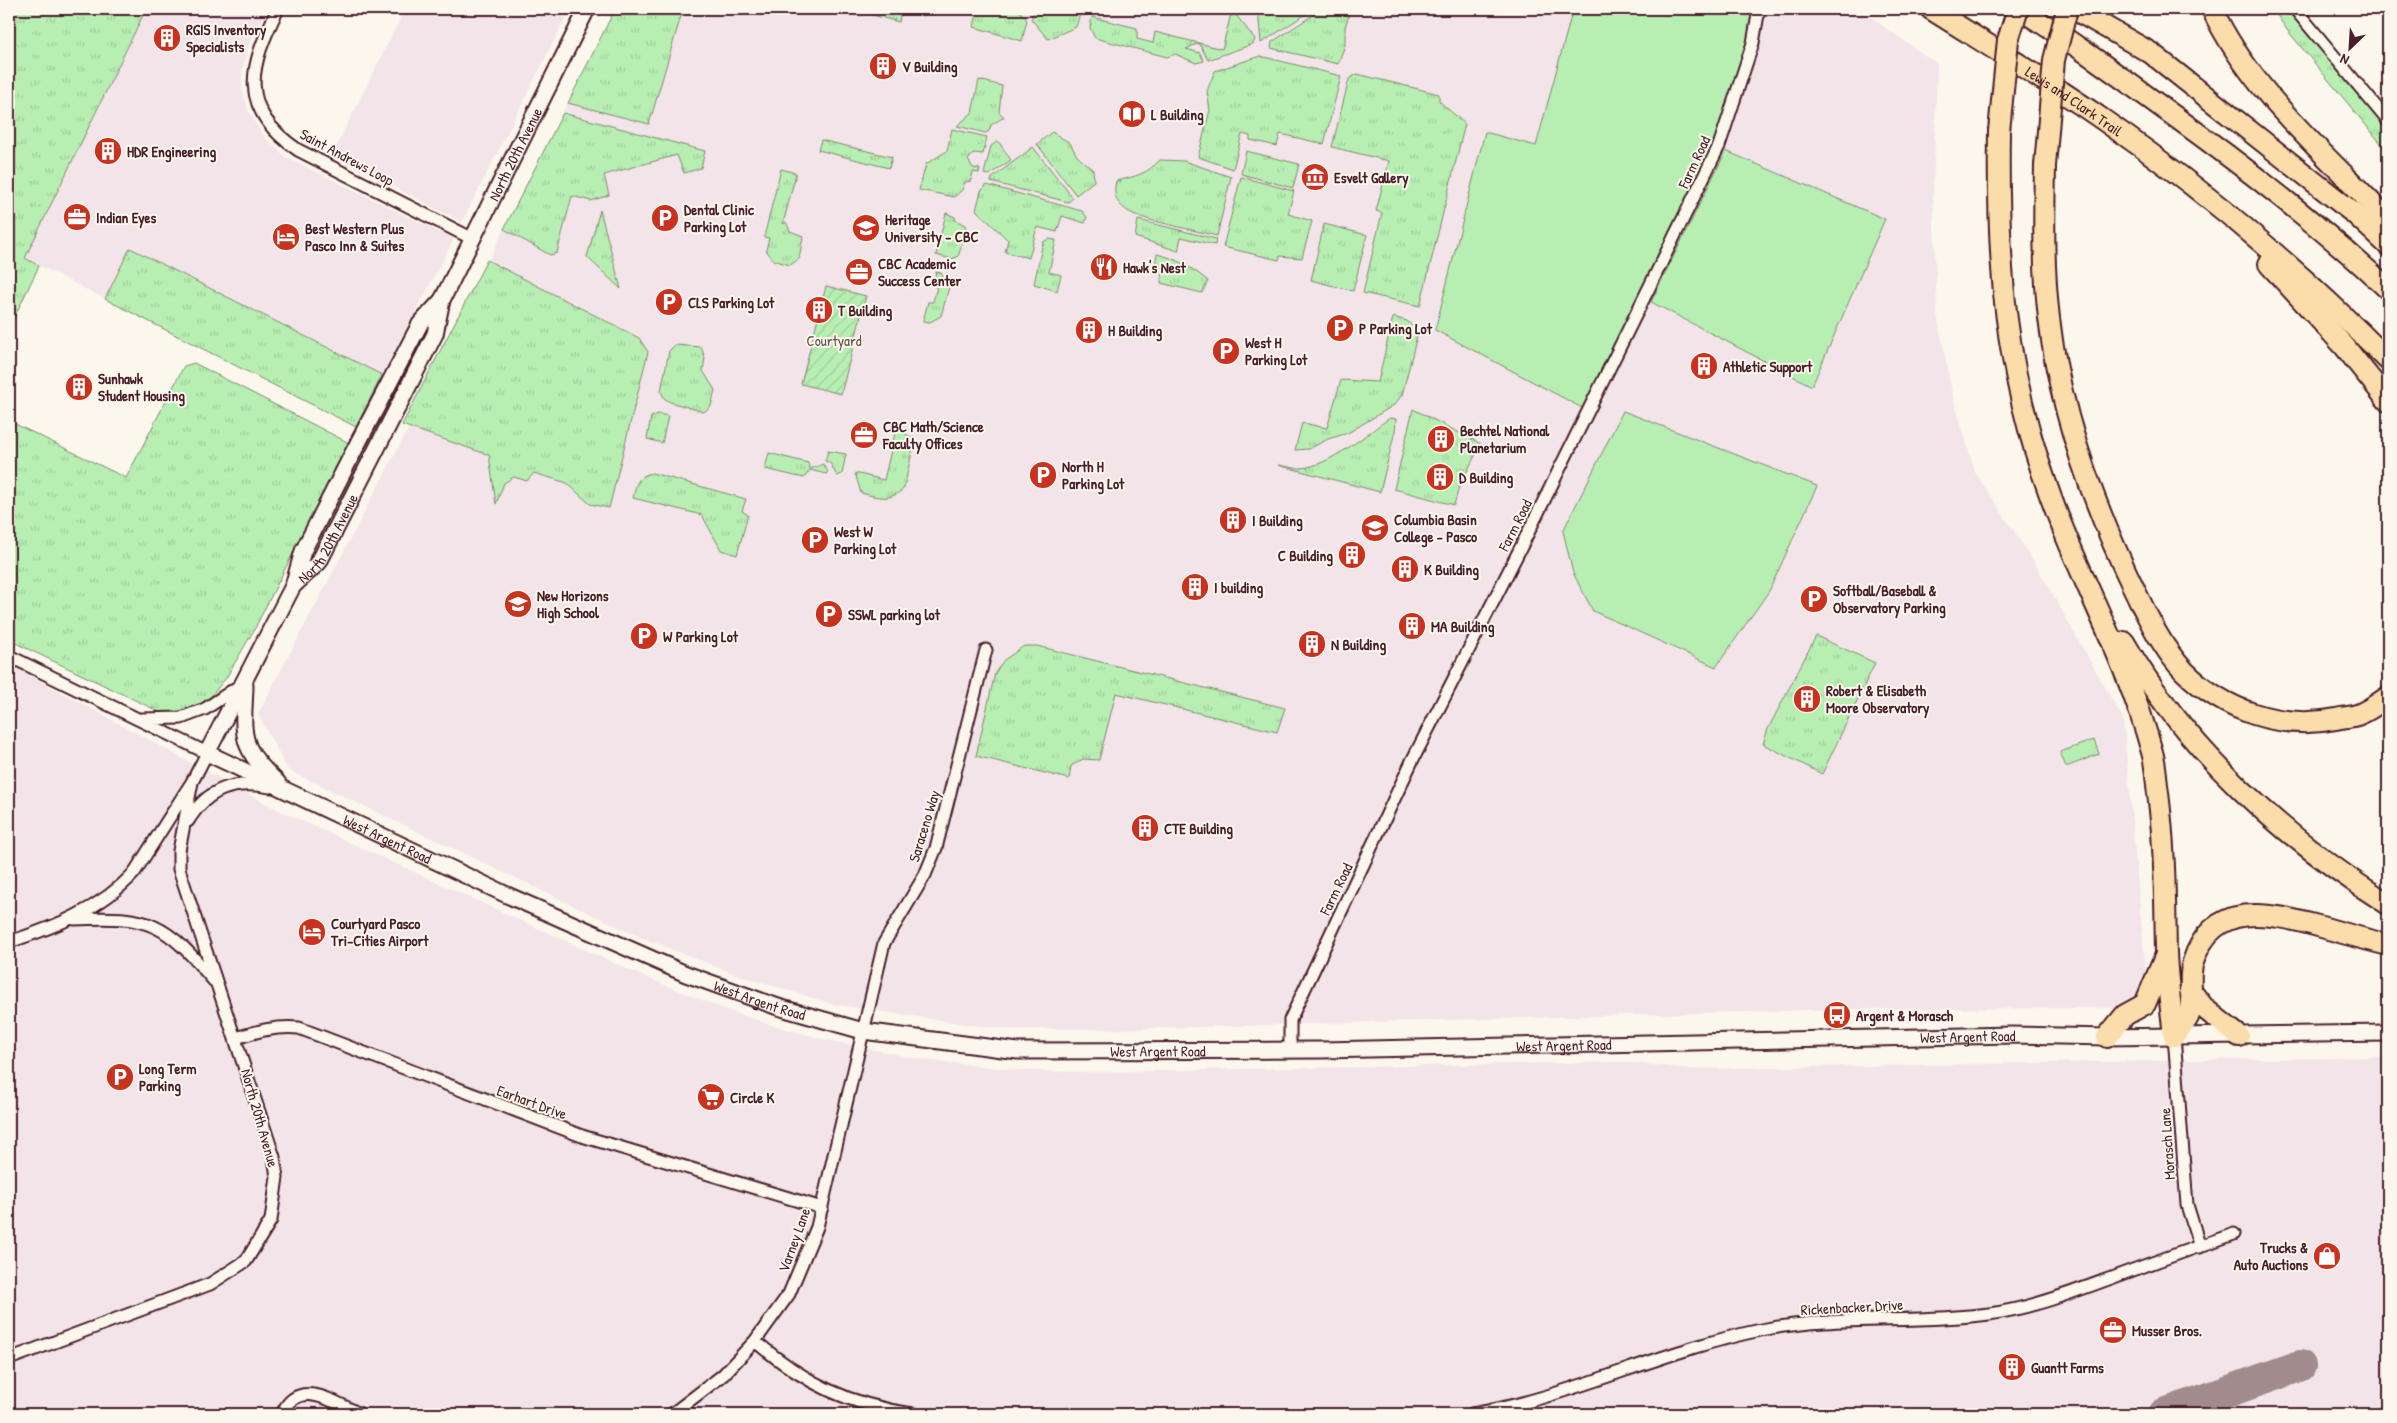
<svg xmlns="http://www.w3.org/2000/svg" width="2397" height="1423" viewBox="0 0 2397 1423" font-family="'Patrick Hand',sans-serif">
  <style>
    .built { fill: #f2e4e9 }
    .grass { fill: url(#grass-tufts); stroke: #80876e }
    .garden { fill: url(#garden-furrows); stroke: #80876e }
    .pitch { fill: #b7efb2; stroke: #80876e }
    .lines { fill: none; stroke-linecap: round; stroke-linejoin: round }
    .taxiway { stroke: #a28b8c; stroke-width: 32 }
    .street-casing { stroke: #4a1f2b; stroke-width: 15 }
    .secondary-casing { stroke: #4a1f2b; stroke-width: 19 }
    .highway-casing { stroke: #4a1f2b; stroke-width: 24 }
    .street { stroke: #fbf7ec; stroke-width: 11 }
    .secondary { stroke: #fbf7ec; stroke-width: 15 }
    .highway { stroke: #faddab; stroke-width: 20 }
    .highway-bridge-casing { stroke: #4a1f2b; stroke-width: 24; stroke-linecap: butt }
    .highway-bridge { stroke: #faddab; stroke-width: 20 }
    .labels { text-anchor: middle; dominant-baseline: central; stroke-width: 4; stroke-linejoin: round; paint-order: stroke }
    .poi-label { font-size: 15px; font-weight: bold; fill: #4a1f2b; stroke: #fbf7ec; text-anchor: start }
    .street-label { font-size: 15px; fill: #4a1f2b; stroke: #fbf7ec }
    .park-label { font-size: 15px; fill: #65534d; stroke: #fbf7ec }
  </style>
  <defs>
    <pattern id="grass-tufts" width="24" height="20" patternUnits="userSpaceOnUse" patternTransform="scale(1.25)"><rect width="24" height="20" fill="#b7efb2"/><path d="M3 7l-1-3M5 7V3M7 7l1-3M15 17l-1-3M17 17v-4M19 17l1-3" fill="none" stroke="#9fcc99"/></pattern>
    <pattern id="garden-furrows" width="10" height="10" patternUnits="userSpaceOnUse" patternTransform="scale(1.25)"><rect width="10" height="10" fill="#b7efb2"/><path d="M-1 1l2-2M0 10L10 0M9 11l2-2" fill="none" stroke="#9fcc99"/></pattern>
  </defs>
  <rect width="100%" height="100%" fill="#fbf7ec"/>
  <filter id="ink" filterUnits="userSpaceOnUse"><feTurbulence type="fractalNoise" baseFrequency=".02" numOctaves="2"/><feDisplacementMap in="SourceGraphic" scale="10" xChannelSelector="R" yChannelSelector="G"/><feConvolveMatrix kernelMatrix="1 2 1 2 8 2 1 2 1" color-interpolation-filters="sRGB"/></filter>
  <g filter="url(#ink)">
    <path class="built" d="M146,9h121l-19,38 -6,23v20l6,20 14,25 24,22 168,82 -72,136 -251,-127 -26,51 -80,-41z
      M405,9h165l-108,213 -130,-67z
      M615,9h1244l78,55 -4,130 4,121 16,82 22,75 59,90 89,157 24,268 -32,21 -267,1 -728,20h-107l-41,-4 -140,-21 -97,-30 -97,-38 -350,-166 -30,-56 154,-292 92,-193z
      M9,664l267,145 362,165 81,33 49,17 50,14 100,21 106,12 74,1 523,-10 69,7 698,-12v357h-2379z"/>
    <path class="grass" d="M9,9h137l-121,249 14,8 -27,56 -3,23z
      M615,9h68l-34,115 -81,-21z
      M850,9h51l-2,13z
      M978,9h40l9,11 -5,21 -48,-14z
      M1036,9h31v2l13,3 -4,13 -28,12 -17,-20z
      M1258,9h56l-53,34z
      M1322,9h29l-6,18v18l-7,19 -67,-16 1,-6z
      M2273,9h14l101,122v21l-101,-122z
      M1232,10l23,29 -2,5 -45,16 -9,-17 -13,6 14,4 4,8 -8,2 -21,-9 -8,3 -72,-19 -5,-10 2,-11 45,11v11l16,4 2,-11 67,17z
      M1260,56l81,20 -17,68 -44,-10 -3,12 -27,-6v-4l-8,-2 -9,35 -35,-12 12,-47 -3,-19 8,-20z
      M1357,74l82,20v7l26,23 -45,182 -57,-13 19,-80 -6,-2 13,-50 -57,-14 17,-68z
      M979,80l23,6 -3,26 5,5 -13,8 -2,6 -3,2 -29,-7 15,-13z
      M563,113l142,38 -4,17 -17,5 -7,-18 -73,20 5,20 -18,6 -19,-5 -15,57 -7,2 -46,-26z
      M952,129l35,8 -4,17 -9,-1 -6,7 5,8 7,1 -1,4 -6,-1 -2,9 -6,1 -3,8 -8,7 -35,-7 7,-26 21,-13z
      M1052,132l18,11 7,13 16,14 1,11 -18,14 -39,-51z
      M821,140l71,17 -3,11 -71,-18z
      M998,141l13,19 -22,15 -5,-1 7,-28z
      M1033,147l40,51 -5,4 -77,-20 1,-4z
      M1246,151l53,13 -6,24 -52,-14z
      M1160,160l24,1 47,16 -14,59c-15,-4 -31,-7 -46,-11 -23,-6 -64,-11 -55,-44 18,-4 31,-7 44,-21z
      M781,169l15,4 -13,51 3,-2 4,9 13,5 -4,23 -9,6 -17,-5 -7,-10 3,-12 -5,-1z
      M1241,177l53,14 -6,23 24,7 -10,37 -22,-2 -1,4 -56,-13z
      M987,185l95,26 5,6 -2,6 -23,-7 -5,16 -20,-5 -8,31 -24,-6 3,-12 -32,-30 5,-19z
      M600,210l21,79 -34,-32z
      M946,213l9,4v3l10,5 1,4 -7,25 -2,3 -6,2 -15,-4z
      M1138,220l78,19 -1,6 -34,-8 -3,14 -43,-14z
      M1324,224l43,11 -14,56 -42,-11z
      M1049,239l7,1 -7,32 12,3 -4,16 -23,-7 9,-42z
      M130,248l252,127 -26,52 -251,-128z
      M1157,254c21,5 34,13 51,27l-6,12 -41,-10 1,-15 -7,-3z
      M487,260l152,78 9,14 -39,156 -19,-4 -23,-21 -33,-10 -7,8 -13,-4 -10,6 -8,21 -7,-49 -87,-30z
      M936,272l5,1 8,14 -8,29 -11,6 -7,-1 5,-19h5l4,-15 -4,-1z
      M1393,317l14,4 11,11 -16,63 -8,10 -46,28 -20,6 -19,10 -14,1 7,-27 25,5 14,-48 37,2z
      M675,345l26,2 4,11 -2,13 12,19 -4,16 -7,6 -34,-10 -6,-4 -3,-7 8,-40z
      M194,363l155,80 -95,187 -28,48 -19,23 -21,10 -26,1 -151,-72v-219l117,57 58,-112z
      M1413,409l68,35 -22,43 -5,18 -60,-16z
      M658,414l10,2 -6,27 -15,-4 4,-22z
      M1390,418l6,1 -1,12 -15,61 -102,-27c7,1 16,4 23,3 29,-2 65,-34 89,-50z
      M896,429l15,8 3,6 -10,45c-12,14 -27,9 -43,5l-6,-20 29,7z
      M828,451l18,3 -4,20 -5,2 -7,-13 -5,-2z
      M769,453l39,10 2,6 13,-5 5,8 -2,2 -16,-4 -6,8 -39,-9z
      M652,473l94,26 -4,12 6,4 -11,40 -16,-5 -19,-35 -69,-17c3,-14 4,-22 19,-25z
      M1816,636l59,27 -53,111 -59,-30 5,-15z
      M1024,646h13l248,62 -8,24 -161,-39 -17,67 -16,-1 -12,7 -2,13 -93,-23 19,-83 9,-13z"/>
    <path class="garden" d="M826,286l40,10 -25,98 -40,-10z"/>
    <path class="pitch" d="M1573,9h179l1,4 -5,31 -40,117 -122,249 -151,-80 50,-198 51,14z
      M1726,151l159,68 -73,167 -161,-84z
      M1623,411l194,75 -48,105 -53,76 -123,-56 -20,-38 -10,-42z
      M2094,740l5,14 -33,13 -6,-15z"/>
    <g class="lines">
      <path class="taxiway" d="M2164,1414l136,-48"/>
      <defs>
        <path id="street" d="M278,9c-29,58 -41,99 20,141l175,89
          M2295,9l93,112
          M9,656l198,97 -15,29 -58,91c-33,36 -79,54 -125,69
          M142,719l39,-1 24,-9 37,-25
          M188,821c20,-33 46,-41 82,-34
          M74,919c77,-4 91,4 140,62
          M2174,1036l13,169 13,42
          M236,1038c22,-7 39,-12 63,-10l283,108 240,72
          M1290,1050v-30l122,-259 110,-216 197,-399 34,-103 6,-34
          M755,1341c49,42 94,64 158,73
          M9,1359l201,-75 36,-23 25,-41 6,-43 -3,-20 -95,-288v-18l13,-69
          M282,1414c16,-37 52,-12 78,0
          M672,1414l51,-39 32,-34 34,-47 28,-67 67,-284 41,-68 11,-27 50,-198
          M1472,1414c100,-17 190,-64 289,-84 75,-15 152,-6 228,-16 44,-6 84,-22 125,-37 40,-15 80,-29 120,-43"/>
        <g id="secondary">
          <path id="s1" d="M442,300l-22,24 -61,117 -56,110 -10,35 -86,167 300,142 179,79 92,33 85,24 155,20 304,-1 689,-15 96,2 281,-4"/>
          <path id="s2" d="M293,586l26,-24 116,-228 7,-34 145,-291"/>
          <path d="M245,685c0,20 -5,47 5,65 6,13 18,23 28,33"/>
        </g>
        <g id="highway">
          <path id="s3" d="M1931,9c57,36 115,71 171,110 103,71 199,153 286,241"/>
          <path d="M2019,9c50,30 97,65 144,99 78,56 155,115 225,181"/>
          <path d="M2074,9l77,44 205,162 32,30"/>
          <path d="M2212,9c39,83 114,145 176,211"/>
          <path d="M1999,131c-2,132 5,239 51,364 31,87 78,167 102,257 4,13 4,28 6,41 7,54 7,106 8,159 1,28 5,57 8,84"/>
          <path d="M2045,166c-1,51 -2,102 4,152 11,96 45,189 87,275 13,27 27,56 48,78 40,40 97,59 152,48 9,-2 19,-2 26,-6 9,-4 18,-11 26,-16"/>
          <path d="M2269,264l76,83 43,54"/>
          <path d="M2124,642c62,108 160,196 264,262"/>
          <path d="M2190,990l15,19 34,27"/>
          <path d="M2174,1036c4,-6 13,-14 15,-21 6,-17 -2,-36 4,-53 20,-63 77,-49 125,-36 24,7 47,13 70,19"/>
          <path d="M2107,1037l18,-22 20,-11 20,-47"/>
        </g>
      </defs>
      <use href="#street" class="street-casing"/>
      <use href="#secondary" class="secondary-casing"/>
      <use href="#highway" class="highway-casing"/>
      <use href="#street" class="street"/>
      <use href="#secondary" class="secondary"/>
      <use href="#highway" class="highway"/>
      <defs>
        <path id="highway-bridge" d="M1999,131l9,-91 10,-31
          M2045,166l9,-106 13,-51"/>
      </defs>
      <use href="#highway-bridge" class="highway-bridge-casing"/>
      <use href="#highway-bridge" class="highway-bridge"/>
    </g>
  </g>
  <defs>
    <symbol id="building-disc" viewBox="-11 -11 22 22"><circle r="9.5" fill="#c8321e" stroke="#fbf7ec"/><path d="M-4-6H4V6H1V3H-1V6H-4ZM-2.5-4.3h1.7v1.8h-1.7ZM.8-4.3h1.7v1.8H.8ZM-2.5-1h1.7V.8h-1.7ZM.8-1h1.7V.8H.8Z" fill="#fff"/></symbol>
    <symbol id="library-disc" viewBox="-11 -11 22 22"><circle r="9.5" fill="#c8321e" stroke="#fbf7ec"/><path d="M-6-4Q-3-5.5-.7-3.5V5Q-3 3-6 4ZM6-4Q3-5.5 .7-3.5V5Q3 3 6 4Z" fill="#fff"/></symbol>
    <symbol id="museum-disc" viewBox="-11 -11 22 22"><circle r="9.5" fill="#c8321e" stroke="#fbf7ec"/><path d="M0-6L6-3V-2H-6V-3ZM-5-1h2V3h-2ZM-1-1h2V3h-2ZM3-1h2V3H3ZM-6 4H6V6H-6Z" fill="#fff"/></symbol>
    <symbol id="office-disc" viewBox="-11 -11 22 22"><circle r="9.5" fill="#c8321e" stroke="#fbf7ec"/><path d="M-6-3h4V-5.5h4V-3h4V5H-6ZM-1-4.5V-3h2v-1.5ZM-6 0V1H6V0Z" fill="#fff"/></symbol>
    <symbol id="parking-disc" viewBox="-11 -11 22 22"><circle r="9.5" fill="#c8321e" stroke="#fbf7ec"/><path d="M-3.5-5.5H1a3.5 3.5 0 0 1 0 7H-1V5.5H-3.5ZM-1-3.4V-.6H.8a1.4 1.4 0 0 0 0-2.8Z" fill="#fff"/></symbol>
    <symbol id="university-disc" viewBox="-11 -11 22 22"><circle r="9.5" fill="#c8321e" stroke="#fbf7ec"/><path d="M0-5L7-2L0 1L-7-2ZM-4 1L0 2.5L4 1V4Q0 6-4 4Z" fill="#fff"/></symbol>
    <symbol id="hotel-disc" viewBox="-11 -11 22 22"><circle r="9.5" fill="#c8321e" stroke="#fbf7ec"/><path d="M-6-4.5h1.5V1H6V5H4.5V3h-9V5H-6ZM-4 0a1.8 1.8 0 1 1 3.6 0ZM.5 0V-2.5h3Q6-2.5 6 0Z" fill="#fff"/></symbol>
    <symbol id="restaurant-disc" viewBox="-11 -11 22 22"><circle r="9.5" fill="#c8321e" stroke="#fbf7ec"/><path d="M-5-6h1v4h1v-4h1v4h1v-4h1v5L-1.5 .5V6h-2V.5L-5-1ZM5-6V6H3V1.5H1.5Q1.5-4 5-6Z" fill="#fff"/></symbol>
    <symbol id="school-disc" viewBox="-11 -11 22 22"><circle r="9.5" fill="#c8321e" stroke="#fbf7ec"/><path d="M0-5L7-2L0 1L-7-2ZM-4 1L0 2.5L4 1V4Q0 6-4 4Z" fill="#fff"/></symbol>
    <symbol id="bus-disc" viewBox="-11 -11 22 22"><circle r="9.5" fill="#c8321e" stroke="#fbf7ec"/><path d="M-5-6H5V4H4V6H2V4H-2V6H-4V4H-5ZM-3.5-4V0h7V-4ZM-3.5 1.2v1.5H-2V1.2ZM2 1.2v1.5H3.5V1.2Z" fill="#fff"/></symbol>
    <symbol id="supermarket-disc" viewBox="-11 -11 22 22"><circle r="9.5" fill="#c8321e" stroke="#fbf7ec"/><path d="M-6-5.5h2.5l.6 2H6L4.5 2H-2.5L-4.4-4H-6ZM-1.5 3.2a1.3 1.3 0 1 0 .1 0ZM3 3.2a1.3 1.3 0 1 0 .1 0Z" fill="#fff"/></symbol>
    <symbol id="shop-disc" viewBox="-11 -11 22 22"><circle r="9.5" fill="#c8321e" stroke="#fbf7ec"/><path d="M-5-2.5h2.3a2.7 3.5 0 0 1 5.4 0H5L5.5 6h-11ZM-1.5-2.5h3a1.5 2.3 0 0 0-3 0Z" fill="#fff"/></symbol>
  </defs>
  <g fill-rule="evenodd">
    <use href="#building-disc" x="151" y="22" width="32" height="32"/>
    <use href="#building-disc" x="867" y="50" width="32" height="32"/>
    <use href="#library-disc" x="1116" y="98" width="32" height="32"/>
    <use href="#building-disc" x="92" y="135" width="32" height="32"/>
    <use href="#museum-disc" x="1299" y="161" width="32" height="32"/>
    <use href="#office-disc" x="61" y="201" width="32" height="32"/>
    <use href="#parking-disc" x="649" y="202" width="32" height="32"/>
    <use href="#university-disc" x="850" y="212" width="32" height="32"/>
    <use href="#hotel-disc" x="270" y="221" width="32" height="32"/>
    <use href="#restaurant-disc" x="1088" y="251" width="32" height="32"/>
    <use href="#office-disc" x="843" y="256" width="32" height="32"/>
    <use href="#parking-disc" x="653" y="286" width="32" height="32"/>
    <use href="#building-disc" x="803" y="294" width="32" height="32"/>
    <use href="#parking-disc" x="1324" y="312" width="32" height="32"/>
    <use href="#building-disc" x="1073" y="314" width="32" height="32"/>
    <use href="#parking-disc" x="1210" y="335" width="32" height="32"/>
    <use href="#building-disc" x="1688" y="350" width="32" height="32"/>
    <use href="#building-disc" x="63" y="371" width="32" height="32"/>
    <use href="#office-disc" x="848" y="419" width="32" height="32"/>
    <use href="#building-disc" x="1425" y="423" width="32" height="32"/>
    <use href="#parking-disc" x="1027" y="459" width="32" height="32"/>
    <use href="#building-disc" x="1424" y="461" width="32" height="32"/>
    <use href="#building-disc" x="1217" y="504" width="32" height="32"/>
    <use href="#university-disc" x="1359" y="512" width="32" height="32"/>
    <use href="#parking-disc" x="799" y="524" width="32" height="32"/>
    <use href="#building-disc" x="1336" y="539" width="32" height="32"/>
    <use href="#building-disc" x="1389" y="553" width="32" height="32"/>
    <use href="#building-disc" x="1179" y="571" width="32" height="32"/>
    <use href="#parking-disc" x="1798" y="583" width="32" height="32"/>
    <use href="#school-disc" x="502" y="588" width="32" height="32"/>
    <use href="#parking-disc" x="813" y="598" width="32" height="32"/>
    <use href="#building-disc" x="1396" y="610" width="32" height="32"/>
    <use href="#parking-disc" x="628" y="620" width="32" height="32"/>
    <use href="#building-disc" x="1296" y="628" width="32" height="32"/>
    <use href="#building-disc" x="1791" y="683" width="32" height="32"/>
    <use href="#building-disc" x="1129" y="812" width="32" height="32"/>
    <use href="#hotel-disc" x="296" y="916" width="32" height="32"/>
    <use href="#bus-disc" x="1821" y="999" width="32" height="32"/>
    <use href="#parking-disc" x="104" y="1061" width="32" height="32"/>
    <use href="#supermarket-disc" x="695" y="1081" width="32" height="32"/>
    <use href="#shop-disc" x="2311" y="1240" width="32" height="32"/>
    <use href="#office-disc" x="2097" y="1314" width="32" height="32"/>
    <use href="#building-disc" x="1996" y="1351" width="32" height="32"/>
  </g>
  <g class="labels">
    <g class="poi-label">
      <text x="186" y="29">RGIS Inventory<tspan x="186" dy="17">Specialists</tspan></text>
      <text x="902" y="66">V Building</text>
      <text x="1151" y="114">L Building</text>
      <text x="127" y="151">HDR Engineering</text>
      <text x="1334" y="177">Esvelt Gallery</text>
      <text x="684" y="209">Dental Clinic<tspan x="684" dy="17">Parking Lot</tspan></text>
      <text x="96" y="217">Indian Eyes</text>
      <text x="885" y="219">Heritage<tspan x="885" dy="17">University - CBC</tspan></text>
      <text x="305" y="228">Best Western Plus<tspan x="305" dy="17">Pasco Inn &amp; Suites</tspan></text>
      <text x="878" y="263">CBC Academic<tspan x="878" dy="17">Success Center</tspan></text>
      <text x="1123" y="267">Hawk's Nest</text>
      <text x="688" y="302">CLS Parking Lot</text>
      <text x="838" y="310">T Building</text>
      <text x="1359" y="328">P Parking Lot</text>
      <text x="1108" y="330">H Building</text>
      <text x="1245" y="342">West H<tspan x="1245" dy="17">Parking Lot</tspan></text>
      <text x="1723" y="366">Athletic Support</text>
      <text x="98" y="378">Sunhawk<tspan x="98" dy="17">Student Housing</tspan></text>
      <text x="883" y="426">CBC Math/Science<tspan x="883" dy="17">Faculty Offices</tspan></text>
      <text x="1460" y="430">Bechtel National<tspan x="1460" dy="17">Planetarium</tspan></text>
      <text x="1062" y="466">North H<tspan x="1062" dy="17">Parking Lot</tspan></text>
      <text x="1459" y="477">D Building</text>
      <text x="1394" y="519">Columbia Basin<tspan x="1394" dy="17">College - Pasco</tspan></text>
      <text x="1252" y="520">I Building</text>
      <text x="834" y="531">West W<tspan x="834" dy="17">Parking Lot</tspan></text>
      <text x="1333" y="555" text-anchor="end">C Building</text>
      <text x="1424" y="569">K Building</text>
      <text x="1214" y="587">I building</text>
      <text x="1833" y="590">Softball/Baseball &amp;<tspan x="1833" dy="17">Observatory Parking</tspan></text>
      <text x="537" y="595">New Horizons<tspan x="537" dy="17">High School</tspan></text>
      <text x="848" y="614">SSWL parking lot</text>
      <text x="1431" y="626">MA Building</text>
      <text x="663" y="636">W Parking Lot</text>
      <text x="1331" y="644">N Building</text>
      <text x="1826" y="690">Robert &amp; Elisabeth<tspan x="1826" dy="17">Moore Observatory</tspan></text>
      <text x="1164" y="828">CTE Building</text>
      <text x="331" y="923">Courtyard Pasco<tspan x="331" dy="17">Tri-Cities Airport</tspan></text>
      <text x="1856" y="1015">Argent &amp; Morasch</text>
      <text x="139" y="1068">Long Term<tspan x="139" dy="17">Parking</tspan></text>
      <text x="730" y="1097">Circle K</text>
      <text x="2308" y="1247" text-anchor="end">Trucks &amp;<tspan x="2308" dy="17">Auto Auctions</tspan></text>
      <text x="2132" y="1330">Musser Bros.</text>
      <text x="2031" y="1367">Guantt Farms</text>
    </g>
    <g class="street-label">
      <text stroke="none"><textPath href="#s3" startOffset="170">Lewis and Clark Trail</textPath></text>
      <text stroke="none"><textPath href="#s2" startOffset="489">North 20th Avenue</textPath></text>
      <text transform="translate(347 157) rotate(28)">Saint Andrews Loop</text>
      <text transform="translate(1694 162) rotate(-65)">Farm Road</text>
      <text transform="translate(1515 525) rotate(-63)">Farm Road</text>
      <text stroke="none"><textPath href="#s2" startOffset="60">North 20th Avenue</textPath></text>
      <text transform="translate(924 826) rotate(-73)">Saraceno Way</text>
      <text stroke="none"><textPath href="#s1" startOffset="712">West Argent Road</textPath></text>
      <text transform="translate(1336 889) rotate(-64)">Farm Road</text>
      <text stroke="none"><textPath href="#s1" startOffset="1118">West Argent Road</textPath></text>
      <text stroke="none"><textPath href="#s1" startOffset="2332">West Argent Road</textPath></text>
      <text stroke="none"><textPath href="#s1" startOffset="1928">West Argent Road</textPath></text>
      <text stroke="none"><textPath href="#s1" startOffset="1522">West Argent Road</textPath></text>
      <text transform="translate(532 1102) rotate(20)">Earhart Drive</text>
      <text transform="translate(260 1118) rotate(74)">North 20th Avenue</text>
      <text transform="translate(2167 1144) rotate(-94)">Morasch Lane</text>
      <text transform="translate(794 1240) rotate(-70)">Varney Lane</text>
      <text transform="translate(1852 1307) rotate(-3)">Rickenbacker Drive</text>
    </g>
    <g class="park-label">
      <text x="834" y="340">Courtyard</text>
    </g>
  </g>
  <rect width="2397" height="1423" fill="none" stroke="#fbf7ec" stroke-width="30"/>
  <rect x="15" y="15" width="2367" height="1393" fill="none" stroke="#4a1f2b" stroke-width="2" filter="url(#ink)"/>
  <g transform="translate(2350 48) rotate(205)" stroke="#fbf7ec" stroke-width="4" paint-order="stroke">
  <path d="M0-4L9 19L0 12L-9 19Z" fill="#4a1f2b"/>
  <text y="-8" font-size="14" font-weight="bold" text-anchor="middle" fill="#4a1f2b">N</text>
  </g>
</svg>
